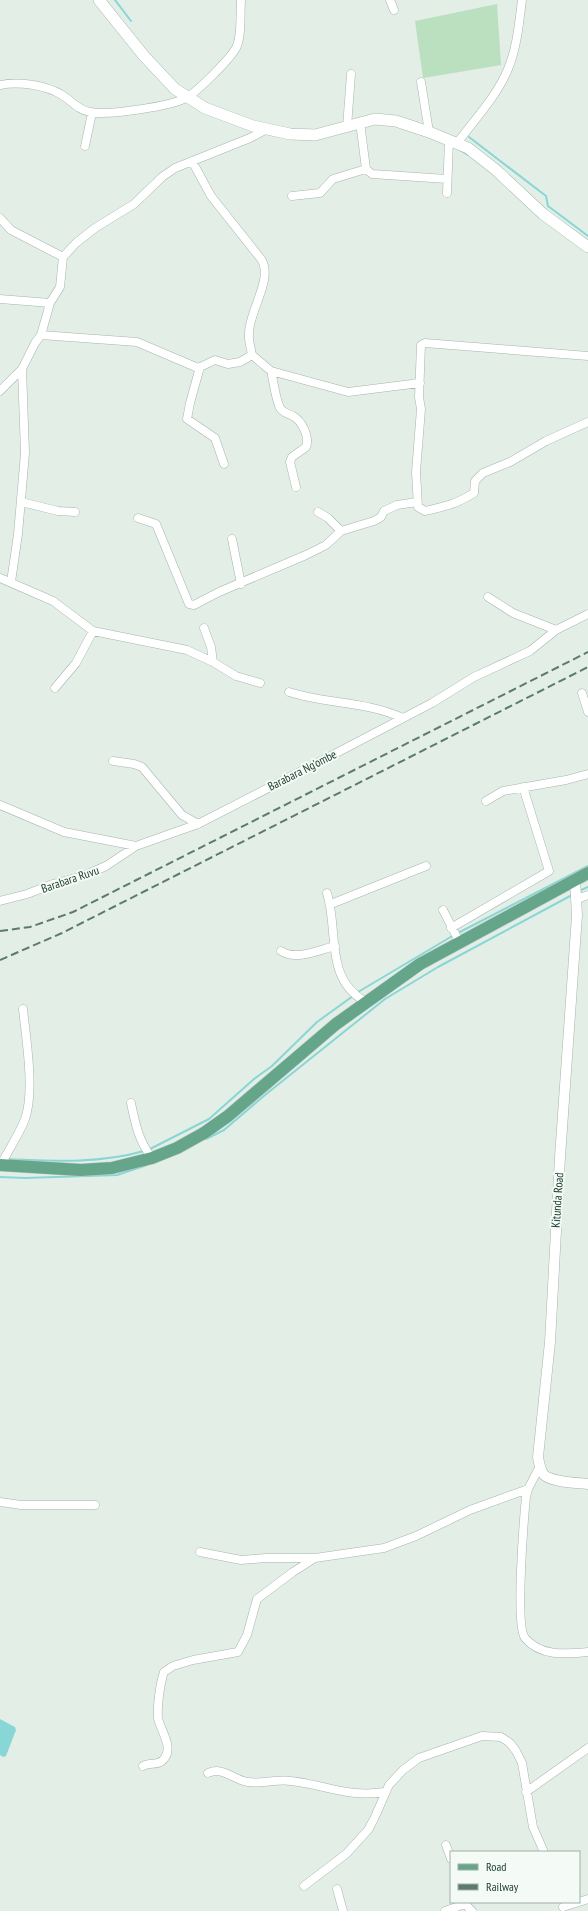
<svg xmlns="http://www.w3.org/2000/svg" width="588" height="1911" viewBox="0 0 588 1911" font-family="'PT Sans Narrow',sans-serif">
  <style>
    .grass { fill: #bae0bf }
    .water { fill: #88d6d6 }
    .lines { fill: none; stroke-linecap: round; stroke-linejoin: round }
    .stream { stroke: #88d6d6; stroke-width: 2 }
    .minor-casing { stroke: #a5b6ad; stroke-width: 9 }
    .tertiary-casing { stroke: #a5b6ad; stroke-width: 11 }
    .secondary-casing { stroke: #a3bdb0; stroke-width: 12 }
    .primary-casing { stroke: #c1cac6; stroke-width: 13 }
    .minor { stroke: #fff; stroke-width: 8 }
    .tertiary { stroke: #fff; stroke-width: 10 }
    .secondary { stroke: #fff; stroke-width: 11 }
    .primary { stroke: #65a68b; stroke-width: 12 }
    .rail { stroke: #5c7b6e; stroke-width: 2; stroke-dasharray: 8 4; stroke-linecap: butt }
    .labels { text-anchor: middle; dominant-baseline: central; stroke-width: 4; stroke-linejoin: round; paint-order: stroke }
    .street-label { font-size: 12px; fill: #214033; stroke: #f4faf6 }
  </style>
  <rect width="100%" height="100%" fill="#e3eee7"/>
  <path class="grass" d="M497,4l4,61 -78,13 -8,-57z"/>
  <path class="water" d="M0,1719l15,8 1,3 -10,26 -3,1 -3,-2z"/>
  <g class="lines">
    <path class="stream" d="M115,0l16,21
      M469,137l77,59 2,10 40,30
      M460,150l8,5
      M579,891l9,-4
      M458,933l130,-67
      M358,992l96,-57
      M206,1139l18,-9 41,-35 120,-96 53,-32 134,-72
      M148,1150l61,-31 45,-40 18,-13 45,-44 36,-26
      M6,1159c47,2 92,5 138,-8
      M0,1177l25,1 92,-3 30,-10"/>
    <defs>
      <path id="minor" d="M390,0l4,10
        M421,82l8,50
        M0,85c18,-4 46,0 62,10 10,6 16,15 28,17 17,4 81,-6 96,-14 11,-6 44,-39 50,-50 6,-11 4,-35 5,-48
        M347,127l4,-53
        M458,142c17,-23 39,-46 50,-73 9,-21 11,-46 14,-69
        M85,146l7,-33
        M192,161l19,35 50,63c13,19 -12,52 -12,74 -1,7 2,15 3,22l19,16 77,21 72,-9
        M366,169l6,5 75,5
        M447,193l2,-53
        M292,196l28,-3 13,-14 33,-10 -6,-47
        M0,218l11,12 52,27
        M0,299l50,4
        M41,335l96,7 61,26 17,-8 13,4 12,-2 12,-7
        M588,356l-163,-13 -4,2 -2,52 2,12 -5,63 2,35 7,4c21,-5 29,-6 49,-18l1,-12 8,-8 27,-11 36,-21 42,-19
        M200,367l-10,36 -3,16 28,19 9,26
        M271,371c3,12 4,26 9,37 4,6 8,5 13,8 9,5 17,21 13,31l-14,10 -2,5 6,25
        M0,391l22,-22 13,-26 6,-8 9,-32 10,-16 3,-30 13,-14 19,-15 39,-24 28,-27 13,-9 75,-30 17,-9
        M21,502l37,9 17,1
        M318,512l10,6 13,13
        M138,518l18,6 33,80 5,1 25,-13 87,-37 20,-10 15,-14 33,-10 7,-4 3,-6 13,-6 20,-3
        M232,539l9,45
        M0,578l53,23 40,30 94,19 26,12 23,14 24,7
        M11,582l7,-48 7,-81 -3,-84
        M488,597l25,16 43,17
        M204,628l7,19 2,15
        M55,688l21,-25 17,-32
        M289,692c37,12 77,9 114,26
        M582,693l6,19
        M113,761l21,3 8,3 40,48 16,9
        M486,801l17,-10 63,-11 22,-6
        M0,805l64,27 72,14 62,-22 125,-64 109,-57 42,-26 56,-26 26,-21 32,-16
        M327,893c12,39 -3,86 39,109
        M577,899l11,-4
        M0,901l27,-7 26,-10 30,-8 23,-10 30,-20
        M331,904l95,-38
        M443,910l17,33
        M451,928l98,-57 -26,-84
        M281,951c15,10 38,-1 54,-5
        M131,1103c4,20 8,39 21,55
        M1,1165c7,-15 18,-30 24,-46 10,-28 1,-80 -2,-110
        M540,1466l-12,23 -2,8c-2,20 -11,129 -1,141 16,19 41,16 63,14
        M0,1502l21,3h74
        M200,1552l41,8 25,-2h49
        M143,1766c7,-4 15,0 20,-6 12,-12 -3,-30 -5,-42 -1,-11 2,-35 6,-46l9,-6 20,-6 45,-8 9,-17 10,-36 36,-27 22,-14 69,-10 32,-12 54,-26 58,-21
        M208,1773c15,-7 25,7 40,9 14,2 29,-3 43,-1 36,4 56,17 94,11
        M526,1792l62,-44
        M446,1845l5,14
        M304,1886l42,-32 22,-24 6,-11 15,-34 14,-15 16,-12 63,-22 19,1 9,6 6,8 6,12 11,64 11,25
        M337,1889l6,22
        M563,1907l25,-8
        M445,1911l20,-7 7,7"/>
      <path id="tertiary" d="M575,879l2,36 -17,242 -10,185 -12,115c1,6 2,13 6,18 8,7 33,8 44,9"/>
      <path id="secondary" d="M99,0l45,56 31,33 30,19 48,18 37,8 25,1 60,-16 21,2 33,11 39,16 28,22 47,44 45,33"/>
      <path id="primary" d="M0,1165l81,5 31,-2 40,-10 25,-10 27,-15 24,-17 108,-92 84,-60 168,-91"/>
    </defs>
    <use href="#minor" class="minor-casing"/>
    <use href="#tertiary" class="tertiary-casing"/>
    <use href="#secondary" class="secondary-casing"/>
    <use href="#primary" class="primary-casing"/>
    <use href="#minor" class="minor"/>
    <use href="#tertiary" class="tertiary"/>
    <use href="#secondary" class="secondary"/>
    <use href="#primary" class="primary"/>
    <path class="rail" d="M0,931l30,-4 43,-15 515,-260
      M0,960l62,-27 526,-266"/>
  </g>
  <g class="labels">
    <g class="street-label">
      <text transform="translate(302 770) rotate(-27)">Barabara Ng'ombe</text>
      <text transform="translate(70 879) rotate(-19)">Barabara Ruvu</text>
      <text transform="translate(557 1200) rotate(-86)">Kitunda Road</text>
    </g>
  </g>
  <rect x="450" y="1851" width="130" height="52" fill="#f4faf6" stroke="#a0b0a8"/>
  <rect x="458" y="1864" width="20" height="6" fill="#65a68b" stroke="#a0b0a8"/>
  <text x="486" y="1871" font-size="12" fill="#214033">Road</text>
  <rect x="458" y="1884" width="20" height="6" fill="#5c7b6e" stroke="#a0b0a8"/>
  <text x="486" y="1891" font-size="12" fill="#214033">Railway</text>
</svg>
